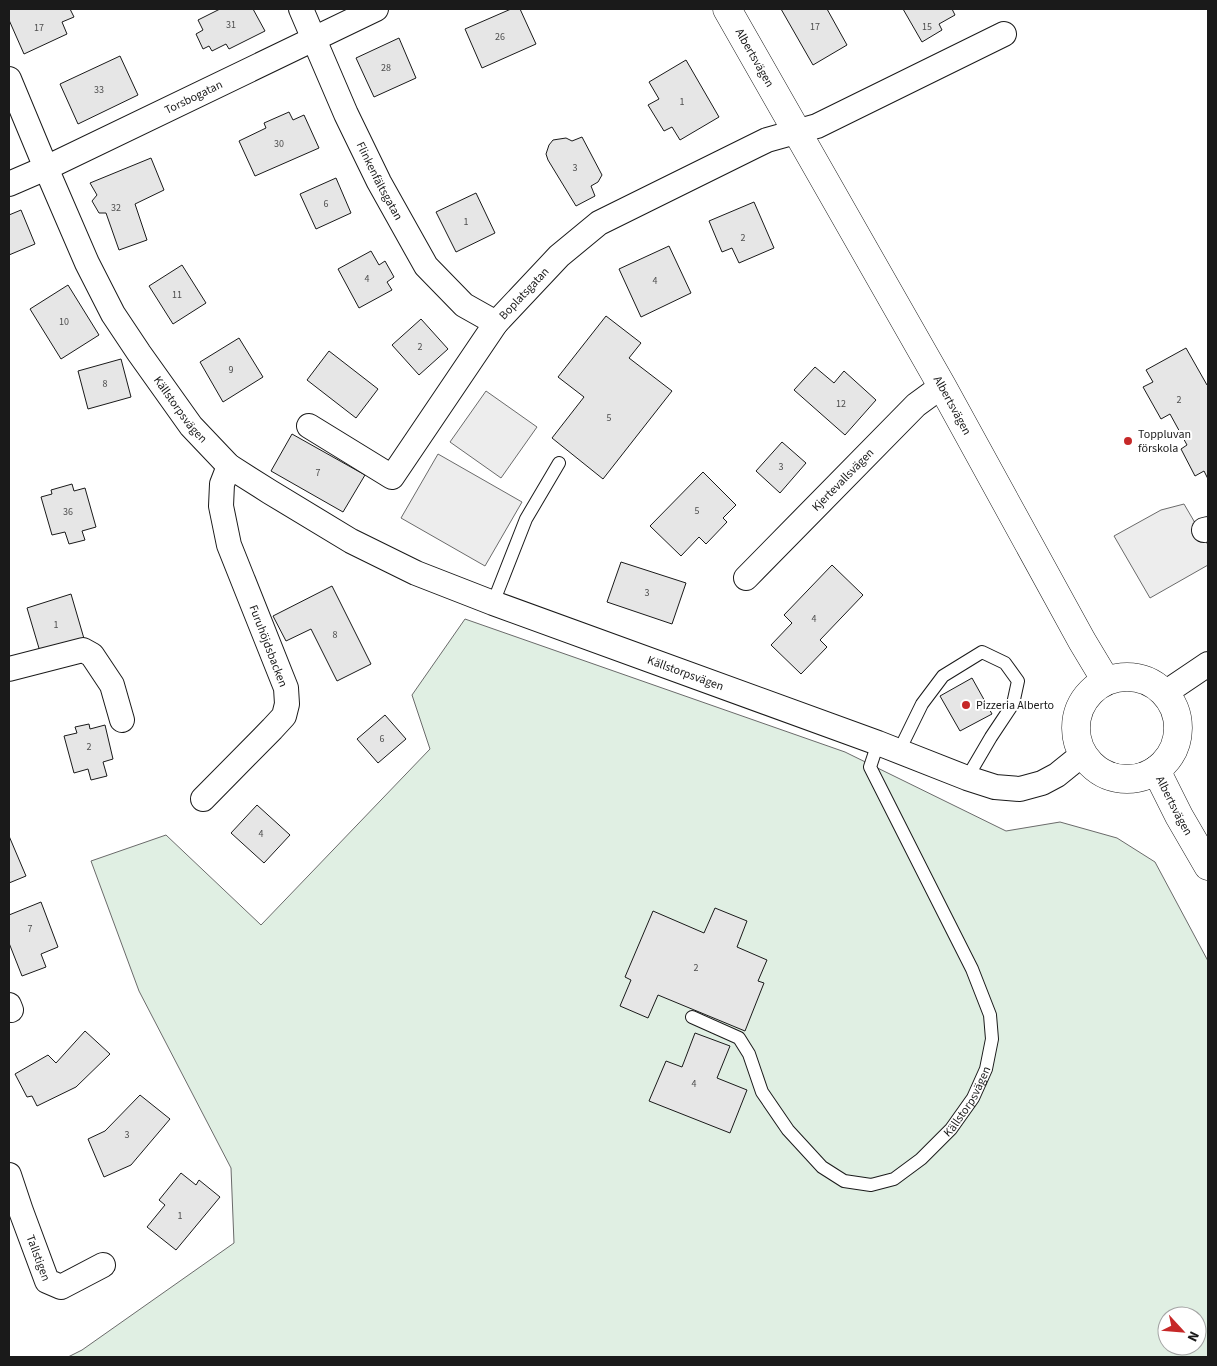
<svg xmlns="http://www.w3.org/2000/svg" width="1217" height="1366" viewBox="0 0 1217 1366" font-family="'Source Sans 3',sans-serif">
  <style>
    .green { fill: #e0efe3; stroke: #6a6a6a; fill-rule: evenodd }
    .parking { fill: #ededed; stroke: #6a6a6a }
    .building { fill: #e6e6e6; stroke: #1a1a1a }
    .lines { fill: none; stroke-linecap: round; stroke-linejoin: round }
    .lane-casing { stroke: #1a1a1a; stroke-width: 14 }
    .street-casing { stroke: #1a1a1a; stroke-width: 26 }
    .secondary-casing { stroke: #1a1a1a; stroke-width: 29 }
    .lane { stroke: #fff; stroke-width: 12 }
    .street { stroke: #fff; stroke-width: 24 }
    .secondary { stroke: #fff; stroke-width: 28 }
    .poi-dot { fill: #c62828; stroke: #fff; stroke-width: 2 }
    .labels { text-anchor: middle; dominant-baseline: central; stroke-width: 4; stroke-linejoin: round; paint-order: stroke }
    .number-label { font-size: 10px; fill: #4d4d4d }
    .street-label { font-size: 12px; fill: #1a1a1a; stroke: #fff }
    .poi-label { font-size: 12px; fill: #1a1a1a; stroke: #fff; text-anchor: start }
  </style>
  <rect width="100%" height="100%" fill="#fff"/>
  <path class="green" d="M465,619l380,133 161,79 54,-9 57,16 38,24 53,99v396h-1140l14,-7 152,-107 -3,-75 -92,-177 -48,-130 75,-26 95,90 169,-176 -18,-54zM1167,1316h30v30h-30z"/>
  <path class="parking" d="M486,391l51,36 -36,51 -51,-36z
    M438,454l84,48 -37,64 -84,-48z
    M1184,504l24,41v20l-58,33 -36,-62 47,-26z"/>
  <path class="building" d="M9,9h61l4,8 -12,5 5,12 -43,20 -15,-34z
    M220,9h33l12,22 -36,18 -3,-5 -14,7 -3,-5 -6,3 -7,-15 7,-4 -5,-10z
    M511,9h9l16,35 -54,24 -17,-39z
    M781,9h46l20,36 -34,20z
    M903,9h49l3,6 -16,9 3,6 -20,12z
    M399,38l17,40 -42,19 -18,-39z
    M120,56l18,39 -60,29 -18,-40z
    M686,60l33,57 -39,23 -8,-13 -8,4 -16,-26 11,-6 -10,-17z
    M289,112l4,8 11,-5 15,33 -64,28 -16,-35 27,-13 -2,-5z
    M582,137l20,38 -4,7 -7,4 4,10 -19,10 -28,-46 -2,-6 3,-9 4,-5 13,-2 6,3z
    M151,158l13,32 -29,14 12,36 -28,10 -13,-37h-7l-7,-12 5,-6 -7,-12z
    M336,178l15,35 -35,16 -16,-35z
    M476,193l19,40 -39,19 -20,-40z
    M754,202l20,46 -35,15 -7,-15 -10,4 -13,-31z
    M21,210l14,34 -26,11v-40z
    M669,246l22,47 -50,24 -22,-48z
    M371,251l8,14 6,-4 9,16 -7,5 5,8 -33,18 -21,-39z
    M182,265l24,38 -33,21 -24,-38z
    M68,285l31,50 -38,24 -31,-50z
    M606,316l35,27 -12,15 43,33 -69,88 -51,-41 32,-41 -26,-20z
    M421,319l27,30 -29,26 -27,-30z
    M239,338l24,39 -40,25 -23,-40z
    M1186,348l21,37 1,-1v95l-4,-8 -9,5 -14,-27 6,-4 -17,-31 -9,5 -18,-32 10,-5 -7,-12z
    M329,351l49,38 -22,29 -49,-38z
    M121,359l10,38 -43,12 -10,-38z
    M815,367l19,16 10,-12 32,29 -31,35 -51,-45z
    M292,434l73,41 -22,37 -72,-41z
    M782,442l24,21 -26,30 -24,-22z
    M703,472l33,33 -13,13 4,4 -21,22 -7,-7 -18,19 -31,-30z
    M72,484l2,7 11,-3 11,39 -14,4 3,9 -16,4 -4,-12 -13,3 -11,-38 11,-3 -1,-4z
    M621,562l65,21 -14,41 -65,-22z
    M832,565l31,30 -43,45 7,7 -26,27 -30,-29 21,-22 -8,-8z
    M332,586l39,78 -34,17 -26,-52 -25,12 -13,-25z
    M71,594l14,48 -44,13 -14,-47z
    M972,678l20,36 -32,17 -20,-35z
    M385,715l21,24 -28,24 -21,-24z
    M89,724l1,5 15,-4 8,34 -10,3 4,14 -16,4 -3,-11 -14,4 -10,-37 13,-3 -2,-6z
    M257,805l33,30 -26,28 -33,-30z
    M9,836l17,40 -17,7z
    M41,902l17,45 -17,7 5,13 -24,9 -13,-33v-28z
    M715,908l32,13 -10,26 30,13 -9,21 6,2 -19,48 -87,-36 -10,23 -28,-12 11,-26 -6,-3 28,-66 51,22z
    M85,1031l25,23 -34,33 -39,19 -5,-10 -5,1 -12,-23 33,-19 8,8z
    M695,1033l35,13 -13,32 30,12 -17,43 -81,-32 17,-40 16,6z
    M140,1095l30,24 -39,46 -27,12 -16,-38 17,-8z
    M181,1173l15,12 3,-5 21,17 -44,53 -29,-23 18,-22 -6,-5z"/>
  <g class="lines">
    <defs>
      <g id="lane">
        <path d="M493,603l33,-84 33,-56"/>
        <path d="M899,751l23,-47 21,-28 39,-24 23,11 13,18 -5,23 -22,33 -24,41"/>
        <path id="s1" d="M692,1017l47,21 10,16 13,38 26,38 34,37 22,14 27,4 23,-6 27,-20 30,-30 22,-31 13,-29 6,-30 -2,-24 -18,-46 -102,-202 8,-24"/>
      </g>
      <g id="street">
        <path id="s2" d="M301,9l45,105 33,68 47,84 38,39 32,18"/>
        <path id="s3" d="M9,79l37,89 41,95 26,51 26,39 52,73 38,40 41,26 81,49 65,32 77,30 385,140 89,35 28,9 25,2 22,-6 15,-8 26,-21"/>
        <path id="s4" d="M9,184l37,-16 330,-159"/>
        <path id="s5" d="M309,426l83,51 104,-154 63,-67 40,-33 168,-83 50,-14 187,-92"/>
        <path d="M1204,530l4,-1"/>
        <path id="s6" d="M746,578l170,-173 26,-19"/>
        <path d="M9,669l74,-19 9,5 20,30 10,35"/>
        <path d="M1165,693l43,-29"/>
        <path d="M203,799l69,-70 12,-13 3,-12 -1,-16 -57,-143 -8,-39 1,-22 7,-18"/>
        <path d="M9,1005l2,5"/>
        <path id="s7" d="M9,1175l12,36 26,70 14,6 42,-22"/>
      </g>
      <g id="secondary">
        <path id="s8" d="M727,9l215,377 140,255 24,40"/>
        <circle cx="1127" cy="728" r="51"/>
        <path id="s9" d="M1156,770l23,46 29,50"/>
      </g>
    </defs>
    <use href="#lane" class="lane-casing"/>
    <use href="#street" class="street-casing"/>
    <use href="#secondary" class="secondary-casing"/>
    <use href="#lane" class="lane"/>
    <use href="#street" class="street"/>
    <use href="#secondary" class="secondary"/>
  </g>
  <g class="poi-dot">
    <circle cx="1128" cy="441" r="5"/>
    <circle cx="966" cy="705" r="5"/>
  </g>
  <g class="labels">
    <g class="number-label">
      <text x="231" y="25">31</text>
      <text x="815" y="27">17</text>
      <text x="927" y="27">15</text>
      <text x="39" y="28">17</text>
      <text x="500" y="37">26</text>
      <text x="386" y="68">28</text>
      <text x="99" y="90">33</text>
      <text x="682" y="102">1</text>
      <text x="279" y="144">30</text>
      <text x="575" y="168">3</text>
      <text x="326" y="204">6</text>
      <text x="116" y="208">32</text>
      <text x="466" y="222">1</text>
      <text x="743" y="238">2</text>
      <text x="367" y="279">4</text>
      <text x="655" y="281">4</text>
      <text x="177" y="295">11</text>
      <text x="64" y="322">10</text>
      <text x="420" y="347">2</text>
      <text x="231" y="370">9</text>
      <text x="105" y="384">8</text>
      <text x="1179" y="400">2</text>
      <text x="841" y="404">12</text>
      <text x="609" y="418">5</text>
      <text x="781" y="467">3</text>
      <text x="318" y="473">7</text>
      <text x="697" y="511">5</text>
      <text x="68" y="512">36</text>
      <text x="647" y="593">3</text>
      <text x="814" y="619">4</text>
      <text x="56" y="625">1</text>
      <text x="335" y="635">8</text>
      <text x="382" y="739">6</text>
      <text x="89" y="747">2</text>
      <text x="261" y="834">4</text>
      <text x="30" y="929">7</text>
      <text x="696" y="968">2</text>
      <text x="694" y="1084">4</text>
      <text x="127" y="1135">3</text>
      <text x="180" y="1216">1</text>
    </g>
    <g class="street-label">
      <text stroke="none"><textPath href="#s8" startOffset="56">Albertsvägen</textPath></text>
      <text stroke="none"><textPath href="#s4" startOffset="204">Torsbogatan</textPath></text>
      <text stroke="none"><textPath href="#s2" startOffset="189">Flinkenfältsgatan</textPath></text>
      <text stroke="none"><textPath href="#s5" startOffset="324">Boplatsgatan</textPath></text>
      <text stroke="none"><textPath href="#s8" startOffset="456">Albertsvägen</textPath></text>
      <text stroke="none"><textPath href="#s3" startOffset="374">Källstorpsvägen</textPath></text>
      <text stroke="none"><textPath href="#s6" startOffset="138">Kjertevallsvägen</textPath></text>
      <text transform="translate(268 646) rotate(69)">Furuhöjdsbacken</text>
      <text stroke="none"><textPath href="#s3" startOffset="952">Källstorpsvägen</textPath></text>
      <text stroke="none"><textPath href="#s9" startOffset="40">Albertsvägen</textPath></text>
      <text stroke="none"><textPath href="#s1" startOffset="392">Källstorpsvägen</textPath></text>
      <text stroke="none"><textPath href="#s7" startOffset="88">Tallstigen</textPath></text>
    </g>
    <g class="poi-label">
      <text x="1138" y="434">Toppluvan<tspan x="1138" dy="14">förskola</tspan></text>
      <text x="976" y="705">Pizzeria Alberto</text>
    </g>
  </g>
  <rect width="1217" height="1366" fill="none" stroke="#1a1a1a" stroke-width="20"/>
  <g transform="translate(1182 1331) rotate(116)"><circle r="24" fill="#ffffff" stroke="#a3a3a3"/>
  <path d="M0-4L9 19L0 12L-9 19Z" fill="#c62828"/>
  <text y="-8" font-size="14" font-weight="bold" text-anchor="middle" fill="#1a1a1a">N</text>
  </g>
</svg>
